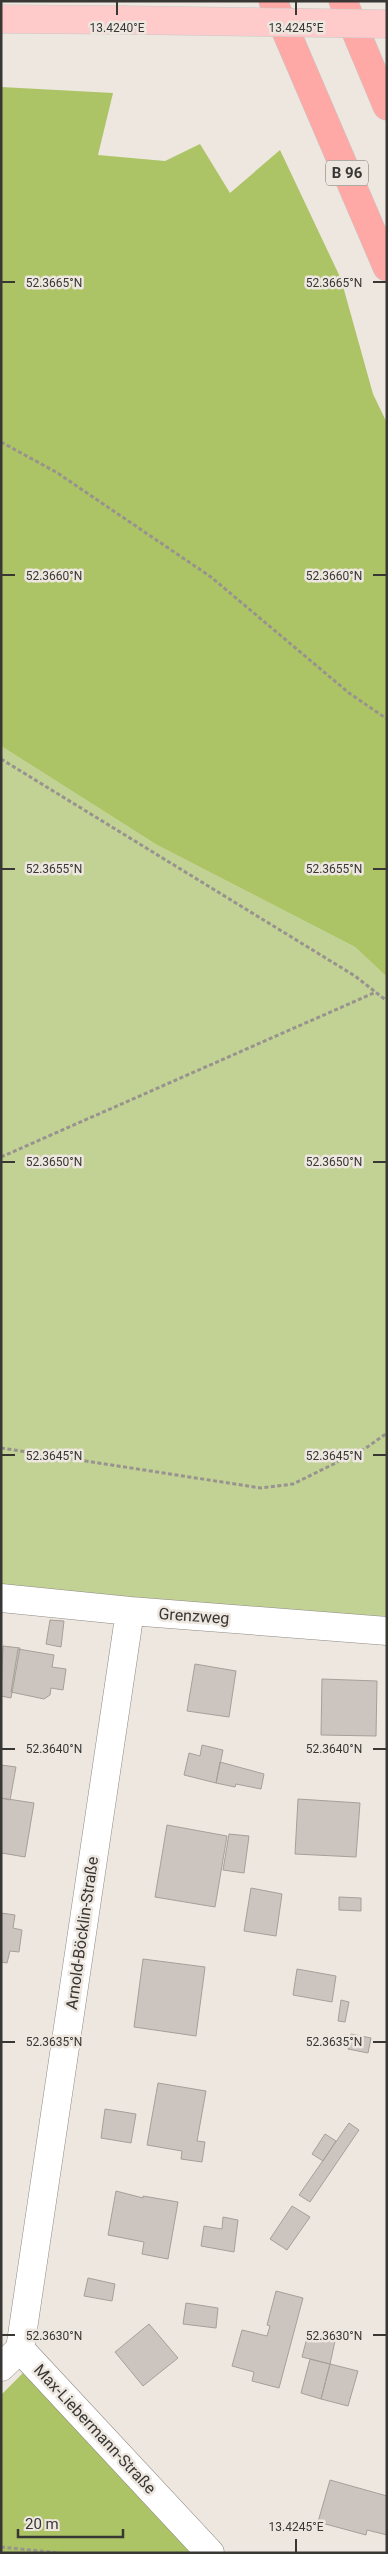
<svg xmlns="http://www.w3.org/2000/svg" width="388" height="2554" viewBox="0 0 388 2554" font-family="Roboto,sans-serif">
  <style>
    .green { fill: #c2d295 }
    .forest { fill: #adc466 }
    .building { fill: #ccc4bf; stroke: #a69f9a }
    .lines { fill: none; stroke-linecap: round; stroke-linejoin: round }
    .minor-casing { stroke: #8e8983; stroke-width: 29 }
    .major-casing { stroke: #c8c7c6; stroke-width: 29 }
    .highway-casing { stroke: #c8c7c6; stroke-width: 29 }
    .path { stroke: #98938e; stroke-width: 3; stroke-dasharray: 4 2.5; stroke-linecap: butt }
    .minor { stroke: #fff; stroke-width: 28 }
    .major { stroke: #fecbca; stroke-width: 28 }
    .highway { stroke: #fea9a6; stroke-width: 28 }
    .major-bridge-casing { stroke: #c8c7c6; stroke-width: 29; stroke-linecap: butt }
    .major-bridge { stroke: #fecbca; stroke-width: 28 }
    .ticks { fill: none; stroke: #393734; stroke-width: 2 }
    .labels { text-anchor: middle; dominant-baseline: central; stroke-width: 5; stroke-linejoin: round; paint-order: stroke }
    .shield { fill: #ede7e0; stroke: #6f6c68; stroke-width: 1 }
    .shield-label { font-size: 15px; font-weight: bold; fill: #393734 }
    .street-label { font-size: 16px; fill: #393734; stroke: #ede7e0 }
    .ticks-label { font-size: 12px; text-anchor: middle; fill: #393734; stroke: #ede7e0; stroke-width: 5; stroke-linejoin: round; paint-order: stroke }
  </style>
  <rect width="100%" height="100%" fill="#ede7e0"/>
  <path class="green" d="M1,746l156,99 198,102 32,30v654l-386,-33z"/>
  <path class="forest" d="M1,87l112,6 -15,62 67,6 35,-17 30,49 50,-43 61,129 32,115 14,29v554l-32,-30 -198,-102 -156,-99z
    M29,2367l171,186h-199v-158z"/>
  <path class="building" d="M50,1620l14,1 -3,26 -15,-3z
    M3,1646l17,2 -9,50 -10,-2z
    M18,1649l36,6 -2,12 14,2 -3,21 -12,-2 -1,7 -6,4 -33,-7z
    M195,1664l41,7 -7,46 -42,-6z
    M322,1679l55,2 -1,55 -55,-1z
    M202,1745l21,5 -7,33 -32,-8 5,-22 11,3z
    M220,1762l44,12 -3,15 -25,-5 -1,3 -19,-4z
    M1,1765l15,2 -6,33 -9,-2z
    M1,1798l33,5 -9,54 -23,-4 -1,3z
    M298,1799l62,4 -4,54 -61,-3z
    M167,1825l60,11 -12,71 -60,-10z
    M229,1834l20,2 -5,37 -21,-3z
    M251,1888l31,6 -6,42 -32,-5z
    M339,1897l22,1v13l-22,-1z
    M1,1913l14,2 -2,13 9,2 -3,22 -9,-1 -3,12 -6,-1z
    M143,1959l62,8 -9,69 -62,-9z
    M297,1969l39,7 -4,26 -39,-7z
    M341,2000l8,2 -4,20 -7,-1z
    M351,2034l20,4 -3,15 -20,-4z
    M158,2083l48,8 -9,50 8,1 -3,20 -21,-3 1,-8 -35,-6z
    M105,2109l31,5 -5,29 -30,-5z
    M349,2123l10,7 -49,72 -11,-7z
    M325,2134l11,7 -13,20 -11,-7z
    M116,2191l27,7v-2l35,6 -10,57 -26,-5 2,-12 -36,-7z
    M292,2206l18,11 -23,33 -17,-11z
    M223,2217l15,3 -4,32 -33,-6 3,-20 18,3z
    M88,2278l27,6 -3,17 -28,-5z
    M276,2291l27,7 -24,90 -27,-7 2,-9 -22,-6 10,-36 25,6 3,-10 -3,-1z
    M186,2303l32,5 -2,20 -33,-4z
    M149,2324l29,34 -35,28 -28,-34z
    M308,2334l27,7 -5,23 -28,-7z
    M310,2359l20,5 -9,35 -20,-6z
    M330,2364l28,7 -10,35 -27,-7z
    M330,2480l57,16v39l-20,-5 -1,5 -48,-13z"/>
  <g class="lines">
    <defs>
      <path id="minor" d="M1,1598l129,13 257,20
        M20,2349l190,204
        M1,2367l19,-18 110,-738"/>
      <path id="major" d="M1,19l122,1"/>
      <path id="highway" d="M273,1l114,266
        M343,1l44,105"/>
    </defs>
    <use href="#minor" class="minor-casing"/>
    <use href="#major" class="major-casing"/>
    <use href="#highway" class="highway-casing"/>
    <path class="path" d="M1,442l55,30 155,105 138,116 38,26
      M1,759l354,217 32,25
      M1,1157l375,-165
      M1,1448l260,40 32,-4 73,-36 21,-15
      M1,2547l59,6"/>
    <use href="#minor" class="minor"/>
    <use href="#major" class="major"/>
    <use href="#highway" class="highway"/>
    <defs>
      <path id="major-bridge" d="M123,20l264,4"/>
    </defs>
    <use href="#major-bridge" class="major-bridge-casing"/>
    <use href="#major-bridge" class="major-bridge"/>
  </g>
  <path class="ticks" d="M117,2v13M296,2v13M2,282h13M373,282h13M2,575h13M373,575h13M2,869h13M373,869h13M2,1162h13M373,1162h13M2,1455h13M373,1455h13M2,1749h13M373,1749h13M2,2042h13M373,2042h13M2,2335h13M373,2335h13M296,2539v13"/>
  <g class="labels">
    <rect class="shield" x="326" y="160.5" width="42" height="25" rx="4"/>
    <g class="shield-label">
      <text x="347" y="173">B 96</text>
    </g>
    <g class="street-label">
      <text transform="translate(194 1616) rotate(4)">Grenzweg</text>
      <text transform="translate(82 1933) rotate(-82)">Arnold-Böcklin-Straße</text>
      <text transform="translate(95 2429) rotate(47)">Max-Liebermann-Straße</text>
    </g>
  </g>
  <g class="ticks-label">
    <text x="117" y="32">13.4240°E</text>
    <text x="296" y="32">13.4245°E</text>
    <text x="54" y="287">52.3665°N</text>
    <text x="334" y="287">52.3665°N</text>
    <text x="54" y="580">52.3660°N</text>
    <text x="334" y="580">52.3660°N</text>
    <text x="54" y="873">52.3655°N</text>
    <text x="334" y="873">52.3655°N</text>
    <text x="54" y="1166">52.3650°N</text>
    <text x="334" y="1166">52.3650°N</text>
    <text x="54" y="1460">52.3645°N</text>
    <text x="334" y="1460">52.3645°N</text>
    <text x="54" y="1753">52.3640°N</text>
    <text x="334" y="1753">52.3640°N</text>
    <text x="54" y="2046">52.3635°N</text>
    <text x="334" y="2046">52.3635°N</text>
    <text x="54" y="2340">52.3630°N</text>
    <text x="334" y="2340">52.3630°N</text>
    <text x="296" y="2531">13.4245°E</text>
  </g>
  <rect width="388" height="2554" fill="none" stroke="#393734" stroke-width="5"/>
  <path d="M18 2529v8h105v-8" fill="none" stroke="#393734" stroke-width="2.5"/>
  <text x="25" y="2529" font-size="15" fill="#393734" stroke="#ede7e0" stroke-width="4" paint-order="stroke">20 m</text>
</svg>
